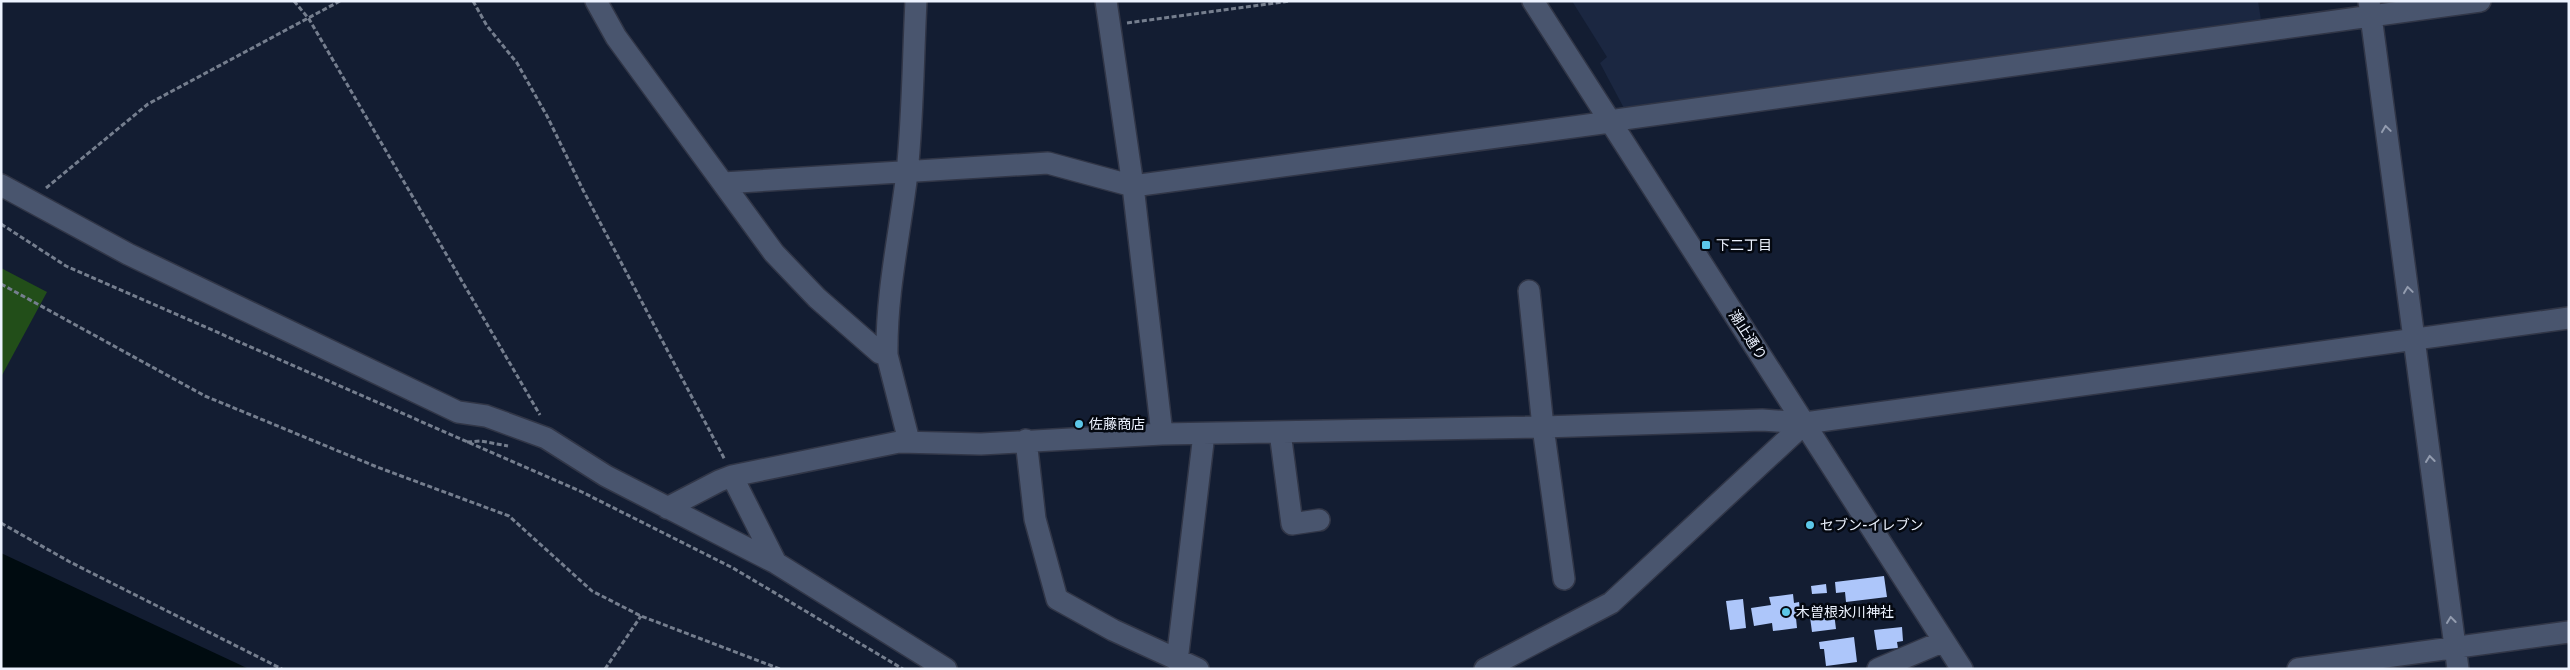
<svg xmlns="http://www.w3.org/2000/svg" width="2570" height="670" viewBox="0 0 2570 670" font-family="'IBM Plex Sans','Noto Sans JP',sans-serif">
  <style>
    .built { fill: #1b2741 }
    .green { fill: #224e19 }
    .water { fill: #000b10 }
    .building { fill: #adc6fa }
    .lines { fill: none; stroke-linecap: round; stroke-linejoin: round }
    .minor-casing { stroke: #313647; stroke-width: 24 }
    .path { stroke: #757e8e; stroke-width: 3; stroke-dasharray: 5 2.5; stroke-linecap: butt }
    .minor { stroke: #49556e; stroke-width: 21 }
    .oneway { stroke: #939caf }
    .poi-dot { fill: #5cc7e8; stroke: #040810; stroke-width: 2 }
    .labels { text-anchor: middle; dominant-baseline: central; stroke-width: 5; stroke-linejoin: round; paint-order: stroke }
    .poi-label { font-size: 14px; fill: #edf3ff; stroke: #040810; text-anchor: start }
    .street-label { font-size: 14px; fill: #edf3ff; stroke: #040810 }
  </style>
  <rect width="100%" height="100%" fill="#131d32"/>
  <path class="built" d="M1572,1h686l3,19 -635,92 -26,-49 7,-6z"/>
  <path class="green" d="M1,268l46,24 -46,85z"/>
  <path class="water" d="M1,553l248,116h-248z"/>
  <path class="building" d="M1884,576l3,21 -41,5 -1,-10 -9,1 -1,-11z
    M1826,584l1,9 -15,1 -1,-8z
    M1793,594l1,9 5,-1 2,15 -5,1 1,10 -24,3 -1,-8 -18,3 -3,-18 20,-3 -2,-8z
    M1743,599l3,29 -16,2 -4,-29z
    M1834,613l2,16 -24,3 -2,-15z
    M1902,627l1,14 -6,1 1,6 -21,2 -3,-20z
    M1854,637l3,25 -31,4 -2,-17h-4l-1,-7z"/>
  <g class="lines">
    <defs>
      <path id="minor" d="M596,1l20,36 158,216 43,45 63,55 7,2
        M1106,1l27,185 29,248
        M1533,1l429,668
        M2369,1l89,668
        M1609,121l871,-120
        M723,183l325,-20 85,23 477,-64
        M1,185l127,69 330,158 28,4 60,22 60,38 170,87
        M1529,291l14,136 21,152
        M1280,432l12,92 27,-4
        M1026,440l9,79 22,80 56,31 85,39
        M909,441l-22,-86c-1,-62 13,-122 20,-182 6,-57 6,-115 9,-172
        M732,476l44,87 170,106
        M667,508l52,-27 13,-5 167,-34 82,2 181,-10 381,-7 219,-7 43,3 764,-105
        M1177,661l27,-227
        M1485,669l126,-66 194,-180
        M1878,669l66,-28
        M2298,669l271,-37"/>
    </defs>
    <use href="#minor" class="minor-casing"/>
    <path class="path" d="M294,1l15,18 231,396
      M473,1l14,25 30,37 30,53 36,74 142,270
      M1127,23l163,-22
      M46,188l102,-84 192,-103
      M1,224l65,42 516,226 151,76 170,101
      M1,284l204,112 172,71 132,49 83,75 49,25 139,53
      M467,442l14,-1 27,5
      M1,523l69,39 212,107
      M605,669l36,-53"/>
    <use href="#minor" class="minor"/>
  </g>
  <defs><path id="oneway-chevron" d="M-2-3.5L2.5 0L-2 3.5" fill="none" stroke-width="1.6" stroke-linecap="round" stroke-linejoin="round" transform="scale(1.25)"/></defs>
  <g class="oneway">
    <use href="#oneway-chevron" transform="translate(2386 129) rotate(-98)"/>
    <use href="#oneway-chevron" transform="translate(2408 290) rotate(-98)"/>
    <use href="#oneway-chevron" transform="translate(2430 459) rotate(-97)"/>
    <use href="#oneway-chevron" transform="translate(2451 620) rotate(-97)"/>
  </g>
  <g class="poi-dot">
    <rect x="1701" y="240" width="10" height="10" rx="2.5"/>
    <circle cx="1079" cy="424" r="5"/>
    <circle cx="1810" cy="525" r="5"/>
    <circle cx="1786" cy="612" r="5"/>
  </g>
  <g class="labels">
    <g class="poi-label">
      <text x="1716" y="245">下二丁目</text>
      <text x="1089" y="424">佐藤商店</text>
      <text x="1820" y="525">セブン-イレブン</text>
      <text x="1796" y="612">木曽根氷川神社</text>
    </g>
    <g class="street-label">
      <text transform="translate(1748 335) rotate(57)">潮止通り</text>
    </g>
  </g>
  <rect width="2570" height="670" fill="none" stroke="#edf3ff" stroke-width="5"/>
</svg>
